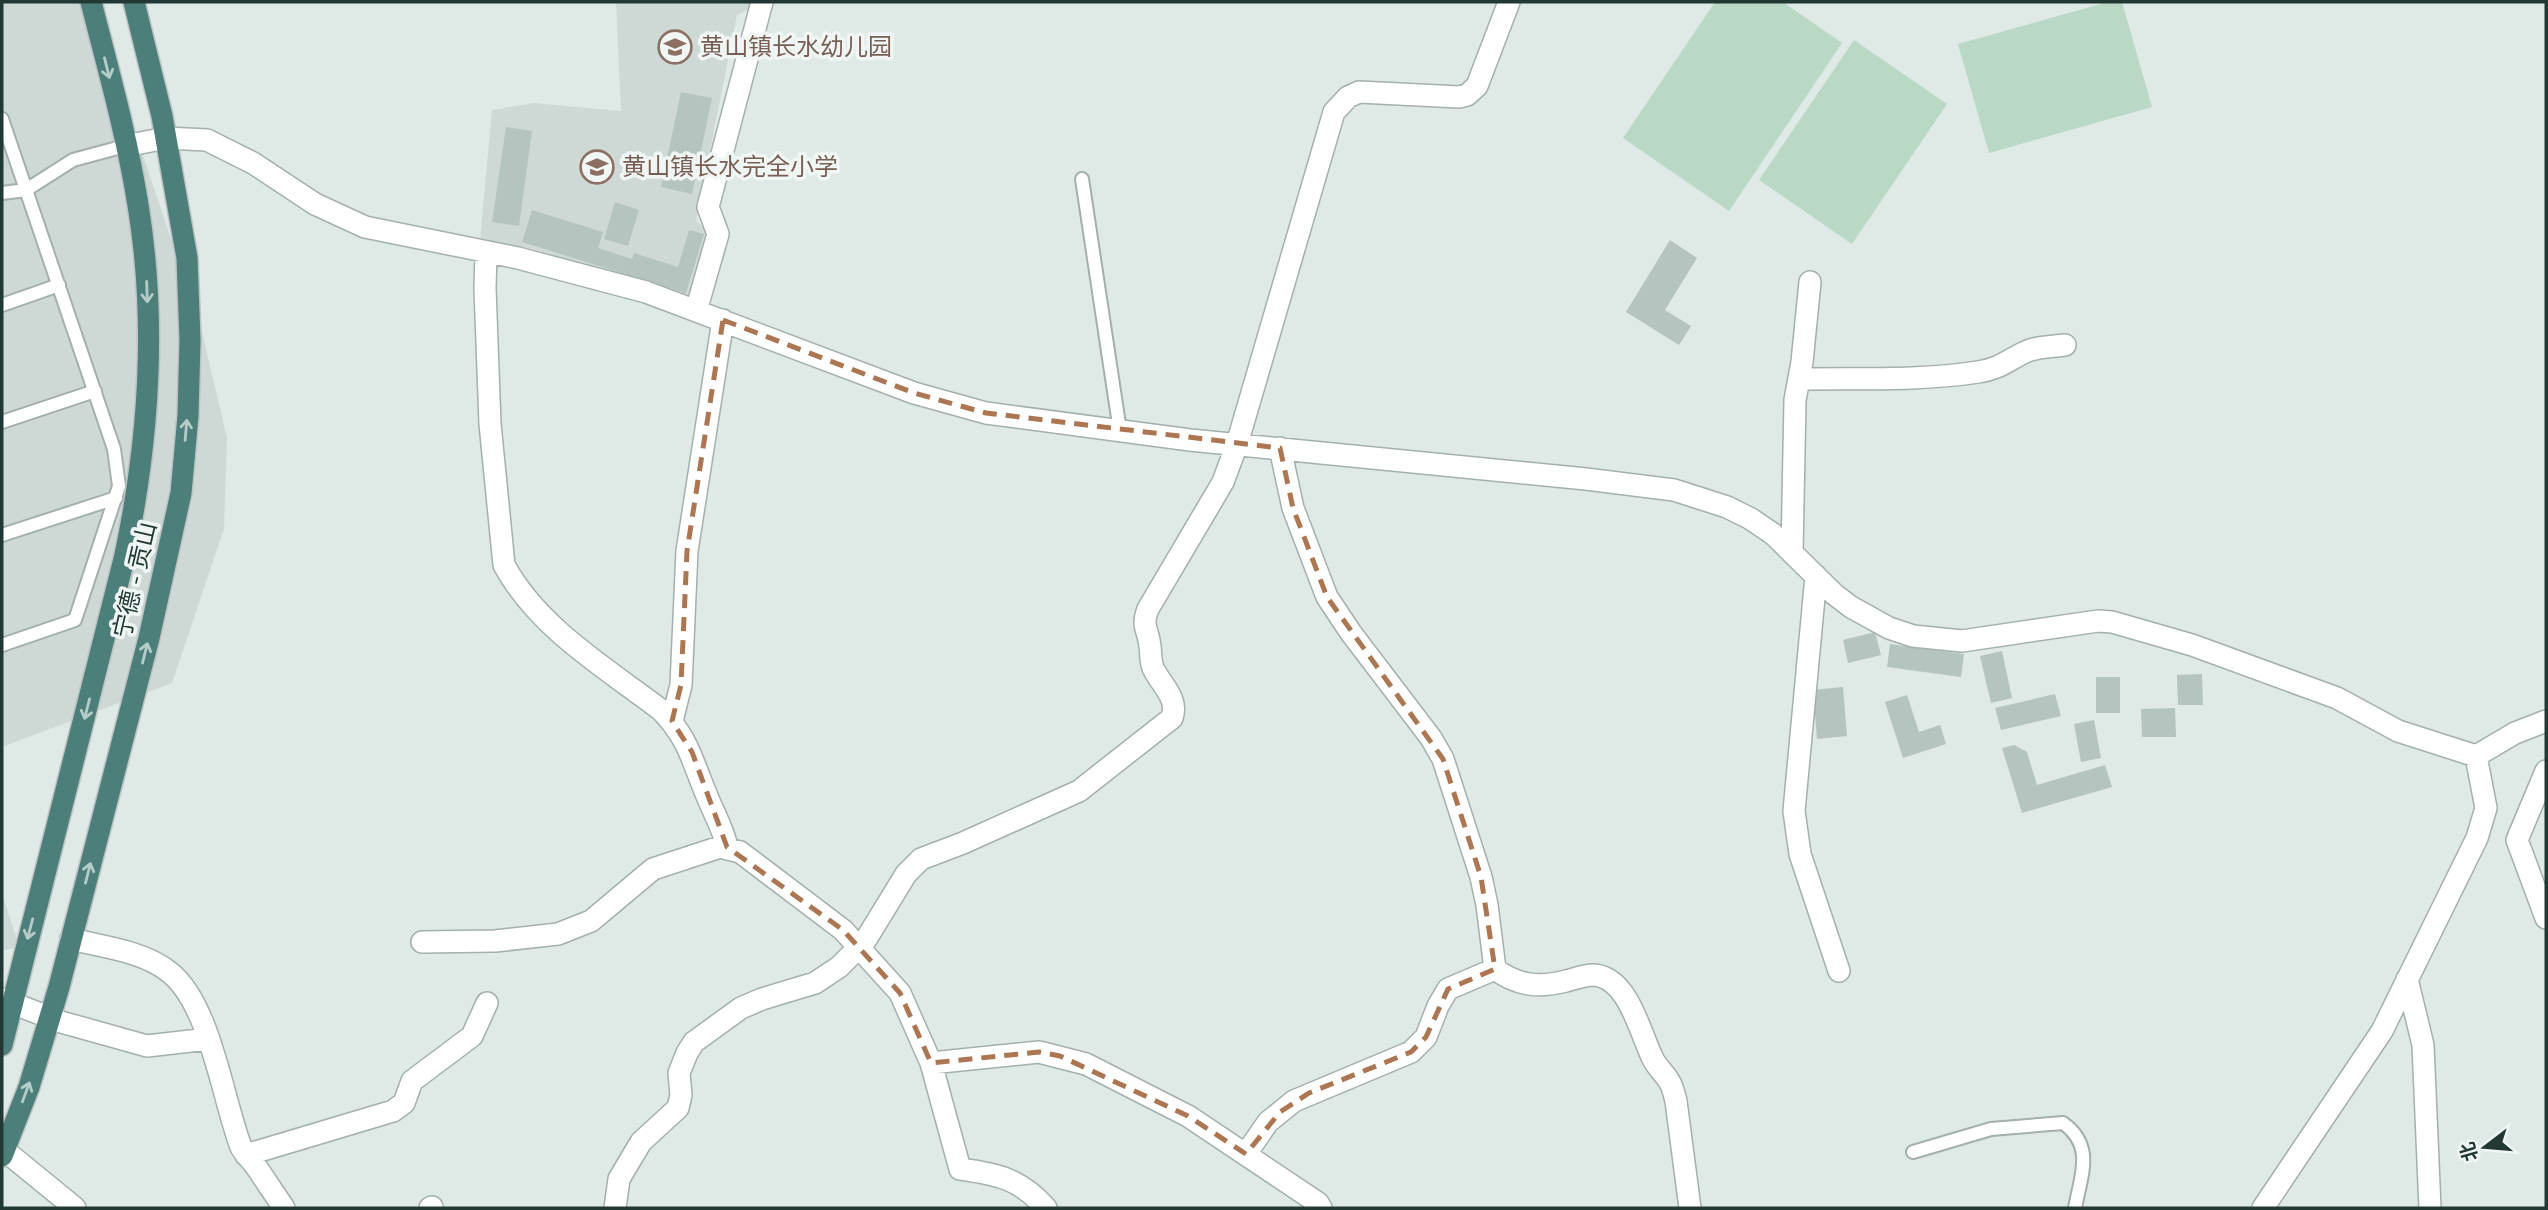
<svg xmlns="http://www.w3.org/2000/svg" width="2548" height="1210" viewBox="0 0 2548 1210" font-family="'Nunito Sans','Noto Sans SC',sans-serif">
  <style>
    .built { fill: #ced9d5 }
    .green { fill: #b9d9c6 }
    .building { fill: #b5c4bf }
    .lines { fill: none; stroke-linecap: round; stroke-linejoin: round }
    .service-casing { stroke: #a3b0ad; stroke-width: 16 }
    .minor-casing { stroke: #a3b0ad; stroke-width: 24 }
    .trunk-casing { stroke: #bdc3c2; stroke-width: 24 }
    .service { stroke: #fff; stroke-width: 12 }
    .minor { stroke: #fff; stroke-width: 21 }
    .trunk { stroke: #4c7f7a; stroke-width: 21 }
    .oneway { stroke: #b6ccc9 }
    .marked { fill: none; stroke: #ad7652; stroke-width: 5; stroke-dasharray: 14 9; stroke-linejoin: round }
    .labels { text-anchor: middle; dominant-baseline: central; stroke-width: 7; stroke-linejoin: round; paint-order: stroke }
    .education-label { font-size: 24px; fill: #785e54; stroke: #eff6f4; text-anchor: start }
    .street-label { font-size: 24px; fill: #223835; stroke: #eff6f4 }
  </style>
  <rect width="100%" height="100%" fill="#dfe9e6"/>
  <path class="built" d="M2,2h90l110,330 25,106 -3,91 -52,154 -170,64z
    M616,2h140v3l-19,10 -41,206 11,9 -18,67 -155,-48 -54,-9 12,-130 42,-7 87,8z
    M2,894l17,52 -17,5z"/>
  <path class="green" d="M1715,2h68l59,41 -113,168 -106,-73z
    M2108,2h14l30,105 -163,46 -31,-109z
    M1854,40l93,64 -95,140 -93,-64z"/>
  <path class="building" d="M681,92l31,6 -20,96 -31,-7z
    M506,127l26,4 -13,95 -27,-4z
    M615,202l24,8 -11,36 -24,-7z
    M532,210l71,22 -5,16 34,11 2,-6 44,14 11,-37 15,4 -18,59 -164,-51z
    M1670,240l27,18 -32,52 26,16 -12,19 -53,-33z
    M1875,632l6,23 -33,8 -5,-23z
    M1890,644l74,10 -3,23 -74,-10z
    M2002,651l10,47 -21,5 -11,-47z
    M2202,674l1,31h-25l-1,-30z
    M2096,677h24v36h-24z
    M1843,687l4,49 -30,3 -4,-49z
    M2055,694l6,22 -60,14 -6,-22z
    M1907,695l12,37 21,-7 6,19 -43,14 -18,-56z
    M2175,708l1,29h-34l-1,-28z
    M2094,720l7,38 -20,4 -7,-38z
    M2014,745l13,7 10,33 68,-20 7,22 -90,26 -20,-65z"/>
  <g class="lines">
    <defs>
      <path id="service" d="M2,119l112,330 5,37 -44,134 -73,25
        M1082,179l38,252
        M2,193l24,-3 47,-30 52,-14
        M2,305l57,-20
        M2,422l93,-31
        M2,535l114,-37
        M1913,1152l78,-23 72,-6c32,23 18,52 12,85"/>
      <path id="minor" d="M125,146l41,-8 41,2 46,23 62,41 50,23 153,31 128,34 268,101 72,20 204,27 396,39 88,11 53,17 24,12 22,15 61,60 17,13 38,21 24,8 49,5 136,-20 14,1 80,23 145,53 61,33 78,25
        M486,252l-1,36 5,136 14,141c34,63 102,103 157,145 28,29 31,51 46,86 7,18 16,32 20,51
        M696,311l22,-77 -10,-27 54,-205
        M1799,379c59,-1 121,2 179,-7 20,-3 28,-10 45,-19 13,-7 28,-6 42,-8
        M1280,448l13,60 34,89 24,36 80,105 12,21 38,118 6,28 8,64c23,17 44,19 71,12 9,-2 18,-6 27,-6 35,1 47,58 60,84 4,8 11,14 16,22 4,6 5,13 7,20l14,107
        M1792,553l3,-153 7,-38 8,-80
        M1816,576l-22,235 6,43 39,117
        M672,721l9,-36 6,-134 36,-231
        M2476,756l39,-23 31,-12
        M2546,771l-29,69 29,78
        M71,939c32,8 71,12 97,32 42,31 54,126 73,176 4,8 11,13 16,21 9,13 18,27 27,40
        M422,942l73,-1 63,-7 33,-13 62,-52 67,-22 20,5 103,78 57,63 31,70 29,106c38,5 60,10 86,39
        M2407,979l16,66 7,163
        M2,999l59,23 86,24 61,-7
        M931,1063l108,-11 47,12 102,52 130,87 3,5
        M4,1150l71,58
        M1246,1154l22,-32 26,-21 117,-49 15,-15 12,-31 10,-17 47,-20
        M246,1155l147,-44 11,-8 8,-22 60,-45 15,-33
        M430,1208l2,-1
        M615,1208l4,-29 22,-37 37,-34 3,-13 -2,-22 8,-20 7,-11 47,-34 21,-9 53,-16 24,-16 26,-26 41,-67 15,-15 42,-16 116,-52 93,-73c7,-20 -11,-33 -19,-50 -3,-8 -2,-15 -3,-22 -2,-18 -9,-19 -2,-37l75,-127 14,-38 97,-332 14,-15 11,-5 100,5 8,-2 10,-9 32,-84
        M2263,1208l119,-177 95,-193 9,-30 -10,-52"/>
      <path id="trunk" d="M2,1045l123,-490c24,-115 32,-234 13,-350 -11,-69 -30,-136 -47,-203
        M2,1156l27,-69 30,-100 90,-349 32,-145 7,-77 2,-76 -3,-82 -25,-142 -28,-114"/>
    </defs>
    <use href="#service" class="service-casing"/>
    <use href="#minor" class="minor-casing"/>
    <use href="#trunk" class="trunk-casing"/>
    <use href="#service" class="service"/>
    <use href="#minor" class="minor"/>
    <use href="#trunk" class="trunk"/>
  </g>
  <defs><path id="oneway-shaft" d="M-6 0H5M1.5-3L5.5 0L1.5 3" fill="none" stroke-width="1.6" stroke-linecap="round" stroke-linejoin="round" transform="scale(1.75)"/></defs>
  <g class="oneway">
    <use href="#oneway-shaft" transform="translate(107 68) rotate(76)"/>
    <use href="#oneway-shaft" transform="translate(147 292) rotate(88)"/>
    <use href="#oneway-shaft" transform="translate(186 430) rotate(-85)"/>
    <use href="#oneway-shaft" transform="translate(145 653) rotate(-76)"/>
    <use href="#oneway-shaft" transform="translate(87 709) rotate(104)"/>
    <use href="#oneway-shaft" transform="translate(88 873) rotate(-76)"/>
    <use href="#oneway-shaft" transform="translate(30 929) rotate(105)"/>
    <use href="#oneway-shaft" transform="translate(26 1092) rotate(-70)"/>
  </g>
  <path class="marked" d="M723,320l191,73 72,20 294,35 13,60 34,89 116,162 38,118 14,92 -47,20 -22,48 -15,15 -102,41 -29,19 -34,42 -58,-38 -128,-60 -21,-4 -108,11 -31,-70 -57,-63 -116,-83 -35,-95 -20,-31 9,-36 6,-134z"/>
  <defs>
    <symbol id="school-ring" viewBox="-11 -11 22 22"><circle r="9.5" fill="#eff6f4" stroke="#8d6e63" stroke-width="1.5"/><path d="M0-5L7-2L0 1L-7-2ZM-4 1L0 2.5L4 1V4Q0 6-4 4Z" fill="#8d6e63"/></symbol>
  </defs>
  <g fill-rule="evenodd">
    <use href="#school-ring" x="656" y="28" width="38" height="38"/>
    <use href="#school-ring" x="578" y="148" width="38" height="38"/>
  </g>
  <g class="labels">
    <g class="education-label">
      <text x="700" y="47">黄山镇长水幼儿园</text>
      <text x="622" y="167">黄山镇长水完全小学</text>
    </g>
    <g class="street-label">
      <text transform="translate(135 580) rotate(-77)">宁德 - 贡山</text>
    </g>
  </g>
  <rect width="2548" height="1210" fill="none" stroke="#223835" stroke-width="7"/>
  <g transform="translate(2485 1147) rotate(254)" stroke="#eff6f4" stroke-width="5" paint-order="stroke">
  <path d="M0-5L12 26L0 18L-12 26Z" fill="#223835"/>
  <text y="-10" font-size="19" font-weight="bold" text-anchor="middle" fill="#223835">北</text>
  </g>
</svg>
